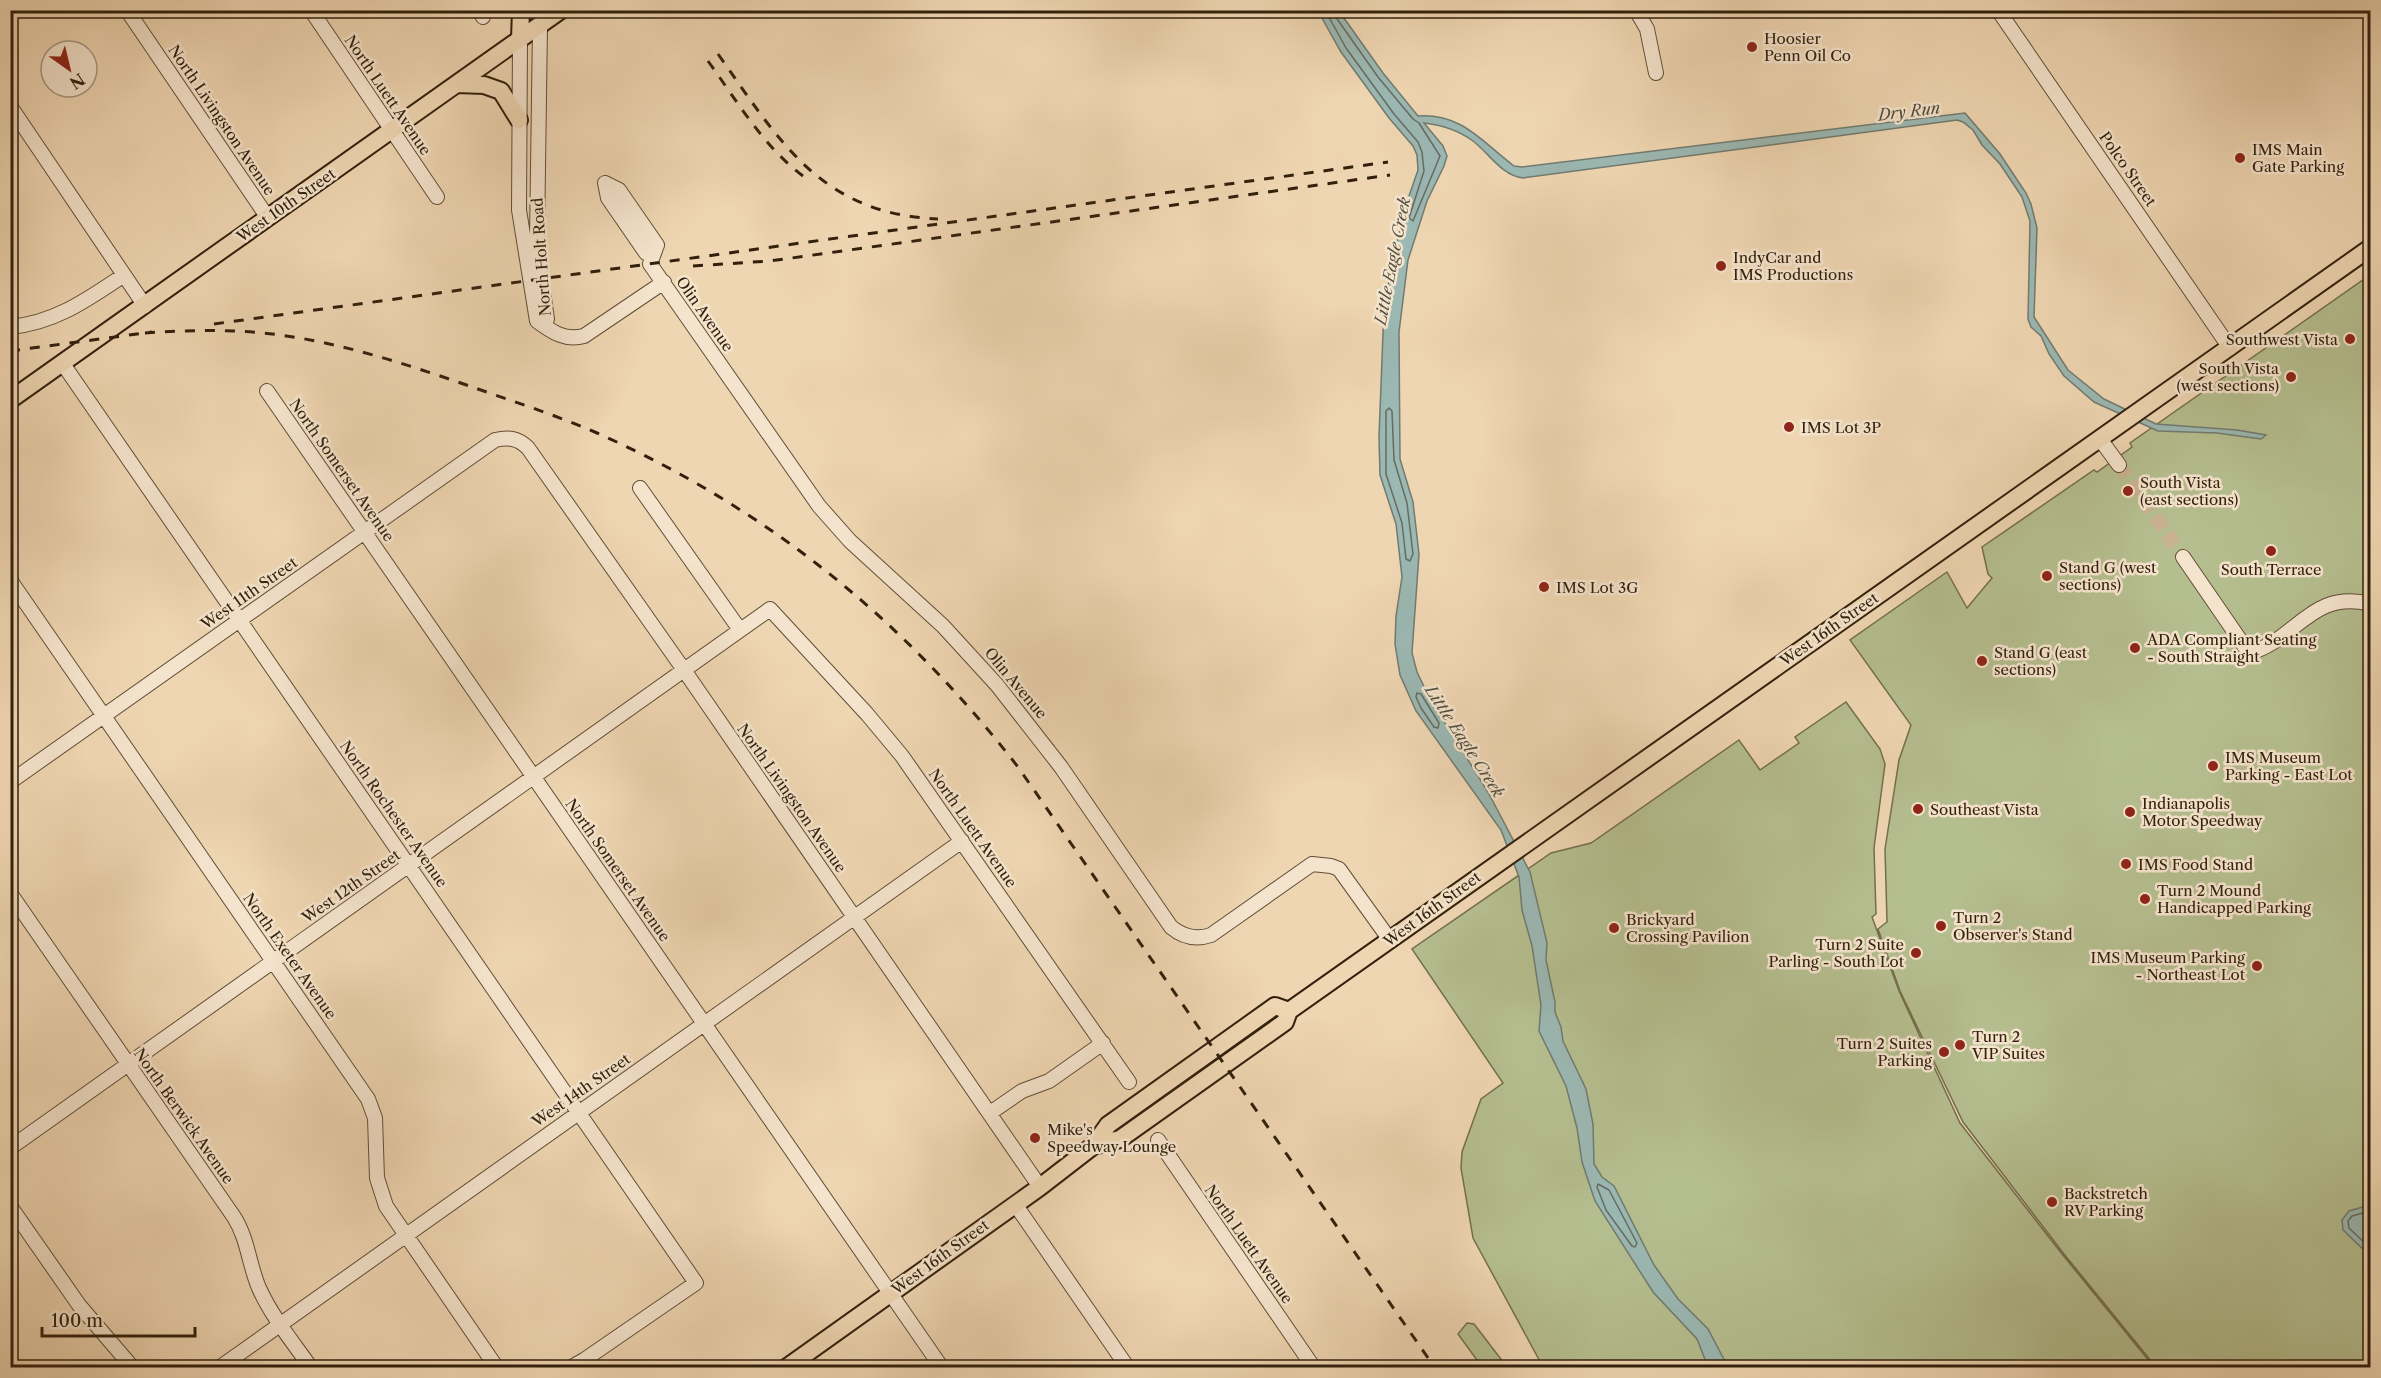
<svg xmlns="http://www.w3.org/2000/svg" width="2381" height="1378" viewBox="0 0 2381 1378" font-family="'Libre Caslon Text',serif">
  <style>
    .green { fill: #b5be8f; stroke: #746f4e; stroke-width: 1.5 }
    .water { fill: #9bb8b3; stroke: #717b70; stroke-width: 1.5 }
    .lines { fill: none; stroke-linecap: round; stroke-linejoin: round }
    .shore { stroke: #666c60; stroke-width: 1.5 }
    .minor-tunnel { stroke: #c9b291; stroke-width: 14; stroke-dasharray: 14 7; stroke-linecap: butt }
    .minor-casing { stroke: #614e36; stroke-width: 16 }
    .major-casing { stroke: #32200c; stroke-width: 20 }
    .minor { stroke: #f5e4cd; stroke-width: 14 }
    .major { stroke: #efd6b2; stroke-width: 16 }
    .rail { stroke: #32200c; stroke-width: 3; stroke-dasharray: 10 10; stroke-linecap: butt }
    .poi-dot { fill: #8f2418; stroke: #f5e4cd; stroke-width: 2 }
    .labels { text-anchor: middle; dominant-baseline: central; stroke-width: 5; stroke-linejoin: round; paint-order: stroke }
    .poi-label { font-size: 15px; fill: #32200c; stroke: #f5e4cd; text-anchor: start }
    .street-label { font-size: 15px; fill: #32200c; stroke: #f5e4cd }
    .water-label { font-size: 16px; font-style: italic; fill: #524e3e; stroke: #f5e4cd }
  </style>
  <rect width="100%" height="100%" fill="#efd6b2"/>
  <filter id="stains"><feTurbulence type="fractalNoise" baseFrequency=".00333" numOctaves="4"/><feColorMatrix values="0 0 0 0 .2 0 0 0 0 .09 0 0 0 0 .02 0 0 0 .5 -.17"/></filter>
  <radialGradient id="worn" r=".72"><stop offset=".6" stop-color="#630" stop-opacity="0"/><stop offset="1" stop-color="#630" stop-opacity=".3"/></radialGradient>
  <path class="green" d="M2370,275v1092h-214l-92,-113 -101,-132 -63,-131 -22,-62 9,-7 -2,-73 14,-89 12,-35 -61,-85 97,-68 20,36 25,-30 -4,-4 -6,-27 112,-77 3,2 35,-25 -2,-4z
    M1846,702l34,47 5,15 -11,84 2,66 -4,3 27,74 61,132 102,131 92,113h-611l-70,-129 -12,-70 1,-16 19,-53 22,-16 -91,-134 139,-96 40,-10 148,-103 21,30 39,-27 -4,-6z
    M1467,1323l7,1 33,43h-25l-24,-33z"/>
  <path class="water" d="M1318,11h21l44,62 35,43c44,-3 64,26 96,50l8,1 443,-54 35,41 26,39 5,11 6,24 -3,89 34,53 36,29 52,25 81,6 29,5 -5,4 -44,-6 -59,-2 -64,-29 -30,-26 -15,-22 -8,-18 -10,-9 -3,-8 2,-98 -8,-24 -22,-33 -18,-19 -9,-15 -10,-8 -6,-2 -434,58c-22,-3 -33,-24 -50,-37 -15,-11 -31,-16 -49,-18l19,23 4,10 -3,10 -17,35 -19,59 -9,72 1,127 13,43 6,52 -7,99 5,19 13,27 58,93 42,80 17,71 -1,17 9,42v10l6,15 2,14 23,48 7,35 1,40 8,13 12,9 40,79 24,34 30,30 20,38h-20l-11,-28 -44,-47 -58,-91 -13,-39 -5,-34 -11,-42 -27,-55 2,-26 -9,-59 -10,-36 -3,-33 -18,-47 -85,-119 -16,-36 -5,-31 1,-28 6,-39 -6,-53 -16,-49 -1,-38 5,-130 11,-58 13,-50 10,-29 -1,-15 -4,-9 -24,-28 -48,-66z
    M2370,1205v51l-27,-26 -1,-10 7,-9z"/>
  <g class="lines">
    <path class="shore" d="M1325,10l21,38 48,66 24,28 4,10 2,19 -15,47 4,3 27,-65 -21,-33 -6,-4 -35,-42 -43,-61 -1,-6
      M1389,408l3,3 2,49 13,43 6,51 -3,7 -4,-2 -4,-36 -16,-49v-63z
      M1417,693l4,1 18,29 -1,5 -4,-1 -13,-19 -5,-11z
      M1598,1184l11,6 28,53 -2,4 -3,-1 -26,-36 -9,-23z
      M2370,1211l-18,5 -4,5 1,7 21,20"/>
    <path class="minor-tunnel" d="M2119,465l64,92"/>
    <defs>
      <path id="minor" d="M127,10l141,208
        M311,10l126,187
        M479,10l4,7
        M1636,10l11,19 9,44
        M1998,10l232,338
        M540,26l-3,212 2,28 8,53 -3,7
        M520,39l-1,171 18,111c15,11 28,20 47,15l80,-54
        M10,106l135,200
        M605,183l14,7 38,55 -7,19 169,242 31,35 93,85 54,59 64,82 110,160c12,10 25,13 40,8l101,-71 19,2 8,3 51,71
        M605,183l3,15 38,55h7
        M10,327c45,-4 78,-28 114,-52
        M63,364l633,919 -112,77 -14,8
        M267,391l675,977
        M2100,439l19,26
        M640,488l100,142
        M2183,557l66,96c48,-13 62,-64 121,-49
        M10,580l358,519 7,19 2,60 9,28 111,162
        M10,782l485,-342c14,-3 23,-2 33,8l156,222 356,517
        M10,893l224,324c14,22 15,48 25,71 13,29 34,54 52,80
        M990,1113l32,-22 27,-10 54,-38
        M1158,1140l156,228
        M10,1148l760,-539 97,105 35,42 227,326
        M1015,1204l113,164
        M10,1206l69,99 54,63
        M219,1368l743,-527"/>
      <path id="major" d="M520,39l1,-29
        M457,84l27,1 17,6 18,29
        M10,400l551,-390
        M1093,1146l27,-7 165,-117 4,-11 1081,-763
        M786,1368l254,-181 53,-41 15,-21 167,-119 14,5"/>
    </defs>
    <use href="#minor" class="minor-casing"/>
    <use href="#major" class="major-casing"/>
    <use href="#minor" class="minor"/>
    <use href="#major" class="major"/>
    <path class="rail" d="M718,54c61,86 102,160 220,165
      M708,61c29,40 55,85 95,115
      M693,266l77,-5 620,-86
      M214,324l1174,-162
      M145,333c42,-3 85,-4 127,1 69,8 140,32 206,55 40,14 80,27 119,44 171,76 307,187 421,334l417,601
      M10,351l142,-19"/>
  </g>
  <g class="poi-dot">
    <circle cx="1752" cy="47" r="6"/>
    <circle cx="2240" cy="158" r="6"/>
    <circle cx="1721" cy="266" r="6"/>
    <circle cx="2350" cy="339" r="6"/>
    <circle cx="2291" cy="377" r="6"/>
    <circle cx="1789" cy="427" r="6"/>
    <circle cx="2128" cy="491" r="6"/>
    <circle cx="2271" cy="551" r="6"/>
    <circle cx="2047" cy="576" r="6"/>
    <circle cx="1544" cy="587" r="6"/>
    <circle cx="2135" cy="648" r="6"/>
    <circle cx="1982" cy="661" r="6"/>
    <circle cx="2213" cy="766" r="6"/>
    <circle cx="1918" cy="809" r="6"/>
    <circle cx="2130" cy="812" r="6"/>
    <circle cx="2126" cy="864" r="6"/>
    <circle cx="2145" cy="899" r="6"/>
    <circle cx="1941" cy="926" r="6"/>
    <circle cx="1614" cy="928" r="6"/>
    <circle cx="1916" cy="953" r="6"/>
    <circle cx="2257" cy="966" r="6"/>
    <circle cx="1960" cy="1045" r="6"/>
    <circle cx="1944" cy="1052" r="6"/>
    <circle cx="1035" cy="1138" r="6"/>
    <circle cx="2052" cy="1202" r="6"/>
  </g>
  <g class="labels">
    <g class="poi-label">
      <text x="1764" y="38">Hoosier<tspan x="1764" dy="17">Penn Oil Co</tspan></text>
      <text x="2252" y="149">IMS Main<tspan x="2252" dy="17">Gate Parking</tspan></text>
      <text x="1733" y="257">IndyCar and<tspan x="1733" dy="17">IMS Productions</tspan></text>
      <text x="2338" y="339" text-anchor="end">Southwest Vista</text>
      <text x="2279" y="368" text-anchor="end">South Vista<tspan x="2279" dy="17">(west sections)</tspan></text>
      <text x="1801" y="427">IMS Lot 3P</text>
      <text x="2140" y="482">South Vista<tspan x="2140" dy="17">(east sections)</tspan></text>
      <text x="2059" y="567">Stand G (west<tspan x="2059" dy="17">sections)</tspan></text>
      <text x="2271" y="569" text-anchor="middle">South Terrace</text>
      <text x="1556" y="587">IMS Lot 3G</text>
      <text x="2147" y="639">ADA Compliant Seating<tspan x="2147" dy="17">- South Straight</tspan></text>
      <text x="1994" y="652">Stand G (east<tspan x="1994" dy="17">sections)</tspan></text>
      <text x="2225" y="757">IMS Museum<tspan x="2225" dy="17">Parking - East Lot</tspan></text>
      <text x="2142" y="803">Indianapolis<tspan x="2142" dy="17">Motor Speedway</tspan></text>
      <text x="1930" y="809">Southeast Vista</text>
      <text x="2138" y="864">IMS Food Stand</text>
      <text x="2157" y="890">Turn 2 Mound<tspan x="2157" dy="17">Handicapped Parking</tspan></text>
      <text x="1953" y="917">Turn 2<tspan x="1953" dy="17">Observer's Stand</tspan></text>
      <text x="1626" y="919">Brickyard<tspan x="1626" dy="17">Crossing Pavilion</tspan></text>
      <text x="1904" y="944" text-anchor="end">Turn 2 Suite<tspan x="1904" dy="17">Parling - South Lot</tspan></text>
      <text x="2245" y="957" text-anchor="end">IMS Museum Parking<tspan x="2245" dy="17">- Northeast Lot</tspan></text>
      <text x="1972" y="1036">Turn 2<tspan x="1972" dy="17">VIP Suites</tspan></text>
      <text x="1932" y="1043" text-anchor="end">Turn 2 Suites<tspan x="1932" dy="17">Parking</tspan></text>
      <text x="1047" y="1129">Mike's<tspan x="1047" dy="17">Speedway Lounge</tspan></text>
      <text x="2064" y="1193">Backstretch<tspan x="2064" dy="17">RV Parking</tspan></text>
    </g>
    <g class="street-label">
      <text transform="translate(388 95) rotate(56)">North Luett Avenue</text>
      <text transform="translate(222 120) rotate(56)">North Livingston Avenue</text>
      <text transform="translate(2128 169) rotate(55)">Polco Street</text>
      <text transform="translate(286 205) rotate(-35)">West 10th Street</text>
      <text transform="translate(541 257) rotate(-94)">North Holt Road</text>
      <text transform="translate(705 314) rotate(55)">Olin Avenue</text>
      <text transform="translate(342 470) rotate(55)">North Somerset Avenue</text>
      <text transform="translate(249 593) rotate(-35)">West 11th Street</text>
      <text transform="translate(1829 629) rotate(-35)">West 16th Street</text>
      <text transform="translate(1016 683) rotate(50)">Olin Avenue</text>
      <text transform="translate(792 798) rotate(55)">North Livingston Avenue</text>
      <text transform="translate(394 814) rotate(55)">North Rochester Avenue</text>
      <text transform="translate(973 828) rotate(55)">North Luett Avenue</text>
      <text transform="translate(618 870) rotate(55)">North Somerset Avenue</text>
      <text transform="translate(351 886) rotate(-35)">West 12th Street</text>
      <text transform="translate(1432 909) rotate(-36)">West 16th Street</text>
      <text transform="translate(290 956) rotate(55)">North Exeter Avenue</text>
      <text transform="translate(581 1090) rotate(-35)">West 14th Street</text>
      <text transform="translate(184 1116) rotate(55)">North Berwick Avenue</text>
      <text transform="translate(1249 1244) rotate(55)">North Luett Avenue</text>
      <text transform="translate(940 1257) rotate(-36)">West 16th Street</text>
    </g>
    <g class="water-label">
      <text transform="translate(1909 111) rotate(-7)">Dry Run</text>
      <text transform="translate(1392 261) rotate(-79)">Little Eagle Creek</text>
      <text transform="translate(1465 741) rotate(57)">Little Eagle Creek</text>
    </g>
  </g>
  <rect width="2381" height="1378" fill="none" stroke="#efd6b2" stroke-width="36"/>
  <rect x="12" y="12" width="2357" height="1354" fill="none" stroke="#32200c" stroke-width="3"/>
  <rect x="18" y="18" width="2345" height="1342" fill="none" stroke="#32200c" stroke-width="1.5"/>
  <g transform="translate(69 69) rotate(146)"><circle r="28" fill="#f5e4cd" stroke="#a79680" stroke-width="1.5"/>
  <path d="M0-4.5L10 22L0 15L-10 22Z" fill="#8f2418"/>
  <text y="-9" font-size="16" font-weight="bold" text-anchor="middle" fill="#32200c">N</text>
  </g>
  <path d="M42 1327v9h153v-9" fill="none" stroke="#32200c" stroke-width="3"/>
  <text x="51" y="1327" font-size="18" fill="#32200c" stroke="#f5e4cd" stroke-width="4.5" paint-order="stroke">100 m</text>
  <rect width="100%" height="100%" filter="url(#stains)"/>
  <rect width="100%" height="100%" fill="url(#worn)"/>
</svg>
